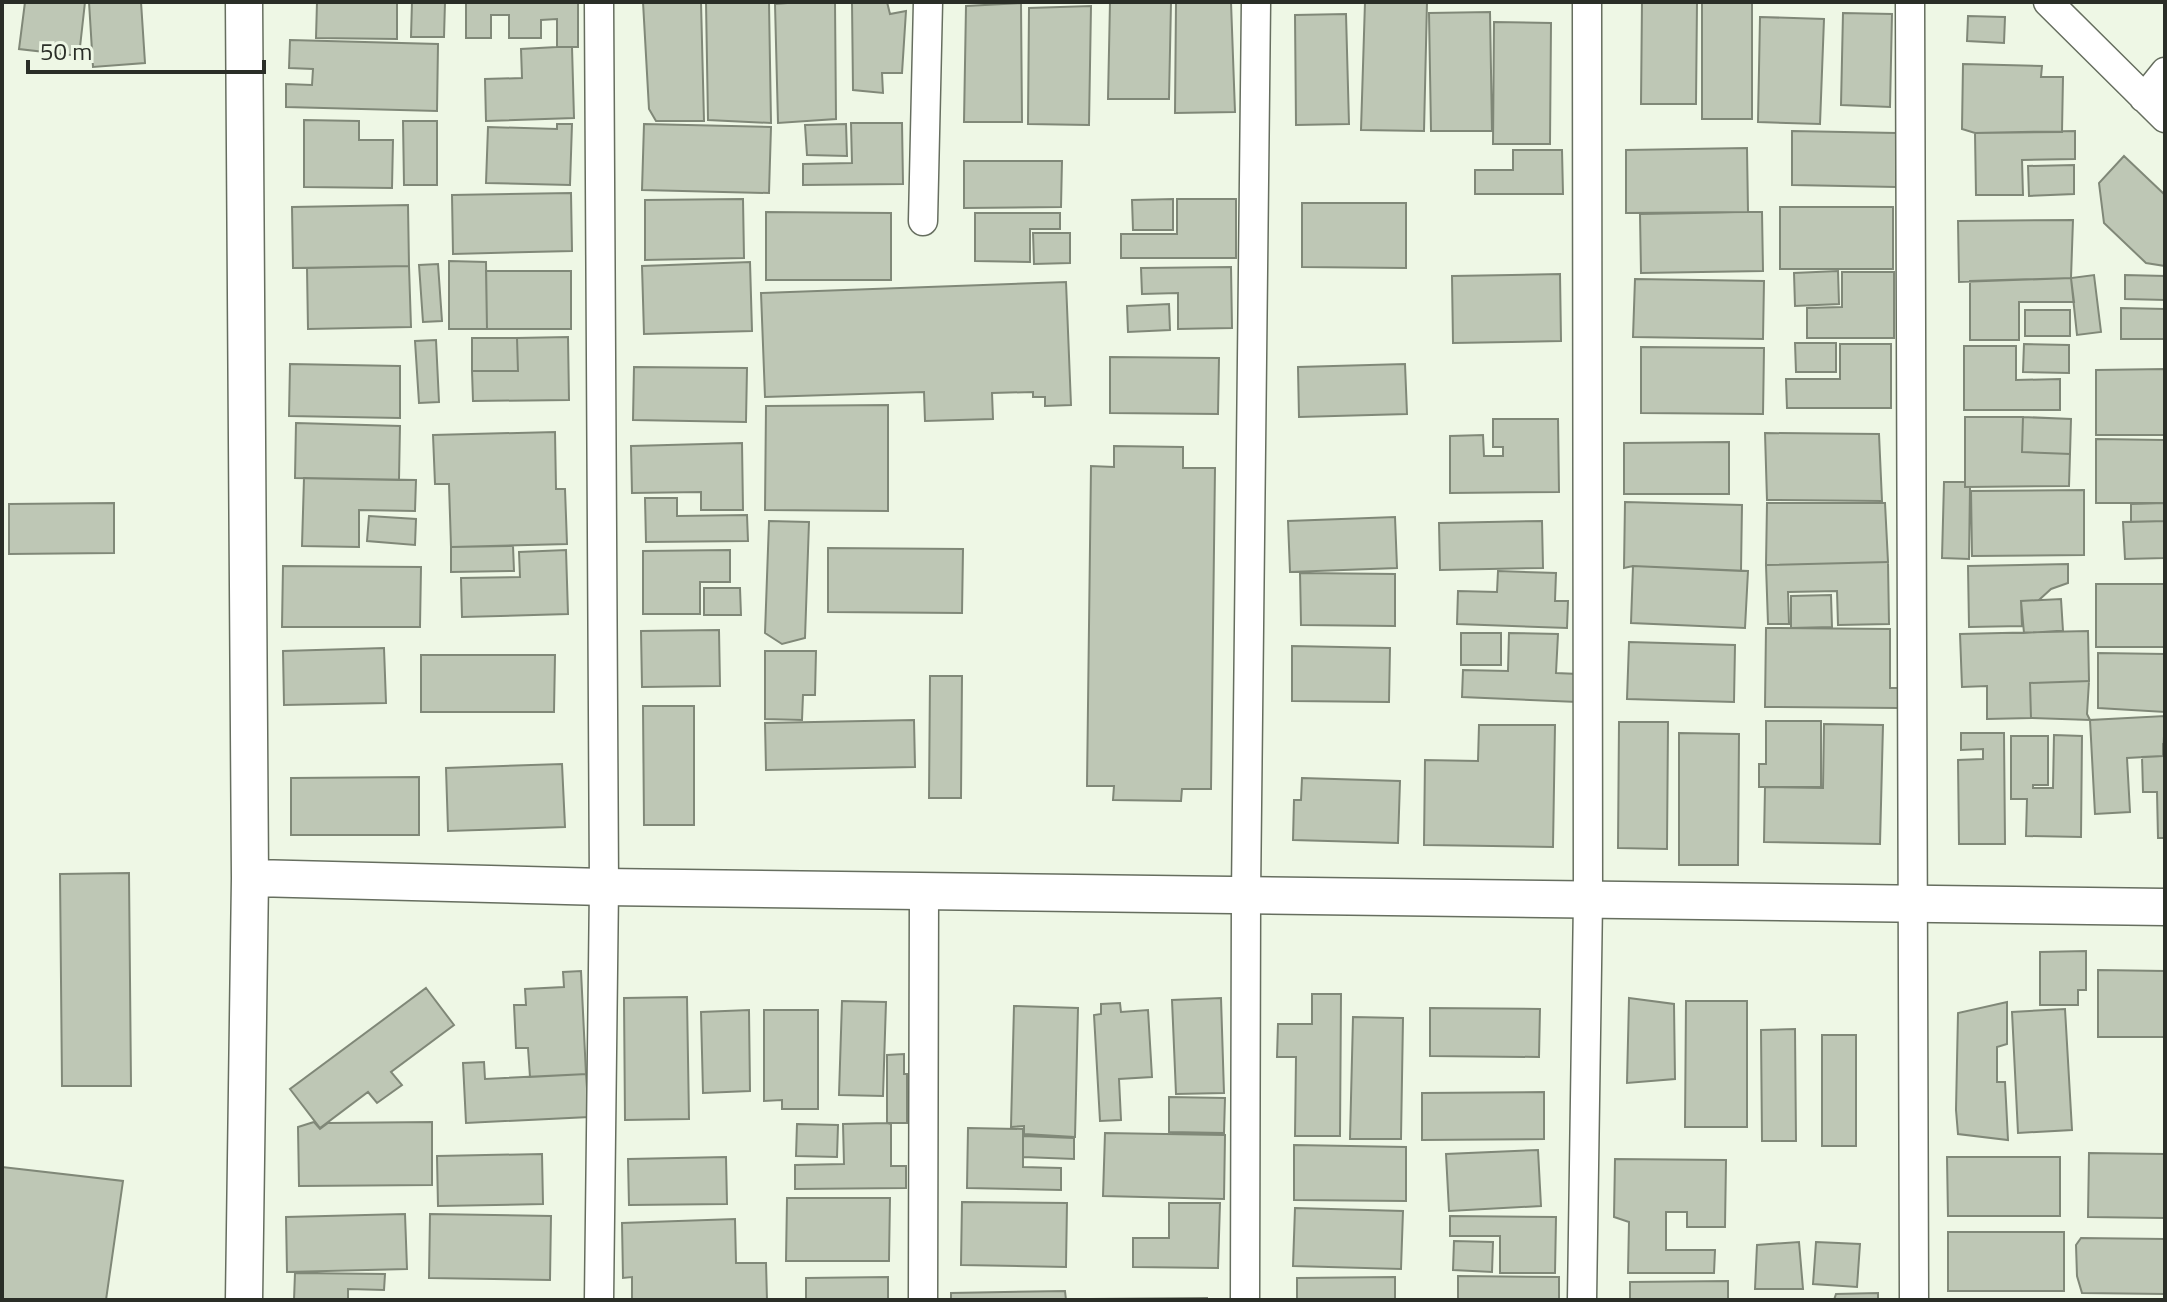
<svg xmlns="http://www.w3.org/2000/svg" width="2167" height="1302" viewBox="0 0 2167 1302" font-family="'Titillium Web',sans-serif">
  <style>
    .building { fill: #bec7b5; stroke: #808878; stroke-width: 2 }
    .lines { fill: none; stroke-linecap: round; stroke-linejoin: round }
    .minor-casing { stroke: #666e5f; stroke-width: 31 }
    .tertiary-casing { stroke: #666e5f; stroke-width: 39 }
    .minor { stroke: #fff; stroke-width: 28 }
    .tertiary { stroke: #fff; stroke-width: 36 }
  </style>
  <rect width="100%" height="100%" fill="#eef7e5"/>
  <path class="building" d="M25,2h60l-6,54 -60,-7z
    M89,2h52l4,61 -52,4z
    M317,2h80v37l-81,-1z
    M412,2h33l-1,35h-33z
    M466,2h112v45h-21v-28l-16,1v18h-32v-23h-18v23h-25z
    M643,2h58l3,119h-48l-7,-12z
    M706,2h63l2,121 -63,-3z
    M800,2h35l1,117 -58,4 -3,-119z
    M852,2h35l3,12 16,-3 -4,62h-20l1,20 -30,-3z
    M1110,2h61l-2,97h-61z
    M1231,2l4,110 -60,1 1,-110z
    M1365,2h62l-3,129 -63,-1z
    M1642,2h55l-1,102h-55z
    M1702,2h50v117h-50z
    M1021,3l1,119h-58l2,-116z
    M1091,6l-2,119 -61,-1 1,-116z
    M1490,12l2,119h-61l-2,-118z
    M1843,13l49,1 -2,93 -49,-2z
    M1346,14l3,110 -53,1 -1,-110z
    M1968,16l37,1 -1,26 -37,-2z
    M1760,17l64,2 -4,105 -62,-2z
    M1494,22l57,1 -1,121h-57z
    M290,40l148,4 -1,67 -151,-4v-23l26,1 1,-16 -24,-1z
    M557,47h15l2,71 -88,3 -1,-42 37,-1 -1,-29z
    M1963,64l79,2 -1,11h22l-1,55 -87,1 -13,-4z
    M304,120l55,1v19h34l-1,48 -88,-1z
    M403,121h34v64h-33z
    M851,123h51l1,61 -100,1v-21l49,-1z
    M557,124h15l-2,61 -84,-2 2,-56 69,2z
    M644,124l127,3 -2,66 -127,-3z
    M846,124l1,32 -40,-1 -2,-30z
    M1792,131l104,2v54l-104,-2z
    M2075,131v28l-53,1 1,35h-47l-1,-62z
    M1747,148l1,64 -122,1v-63z
    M1513,150h49l1,44h-88v-24h38z
    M2124,156l41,39v71l-19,-3 -42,-40 -5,-40z
    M964,161h98l-1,46 -97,1z
    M2074,165v29l-45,2 -1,-30z
    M571,193l1,58 -119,3 -1,-59z
    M743,199l1,59 -99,2v-60z
    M1173,199v31h-40l-1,-30z
    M1177,199h59v59h-115v-24h56z
    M1302,203h104v65l-104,-1z
    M408,205l1,61 -116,2 -1,-61z
    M1780,207h113v62h-113z
    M766,212l125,1v67h-125z
    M1748,212h14l1,59 -122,2 -1,-59z
    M975,213h85v16h-30v33l-55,-1z
    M2073,220l-2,58 -112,4 -1,-61z
    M1033,233h37v30l-36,1z
    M449,261l37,1 1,67h-38z
    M750,262l2,69 -108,3 -2,-68z
    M438,264l4,57 -19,1 -4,-57z
    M409,266l2,61 -103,2 -1,-61z
    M1231,267l1,61 -54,1v-36l-36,1 -1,-26z
    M486,271h85v58h-84z
    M1838,271l1,33 -44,2 -1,-33z
    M1842,272h52v66h-87v-30l35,-1z
    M1560,274l1,67 -108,2 -1,-67z
    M2094,275l7,57 -24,3 -6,-57z
    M2125,275l40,1v24l-40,-1z
    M2071,278l3,24h-55v38h-49v-59z
    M1635,279l129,2 -1,58 -130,-2z
    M1066,282l5,123 -26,1v-9h-12v-5l-41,1 1,26 -68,2 -1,-29 -159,5 -4,-104z
    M1169,304l1,26 -42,2 -1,-26z
    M2121,308l44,1v30h-44z
    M2025,310h45v26h-45z
    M568,337l1,63 -96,1 -1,-30h46l-1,-33z
    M472,338h45l1,33h-46z
    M436,340l3,62 -20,1 -4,-62z
    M1795,343h41v29h-40z
    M1840,344h51v64h-104l-1,-29h54z
    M2024,344l45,1v28l-46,-1z
    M1964,346h52v34l44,-1v31h-96z
    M1641,347l123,1 -1,66 -122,-1z
    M1110,357l109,1 -1,56 -108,-1z
    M290,364l110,2v52l-111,-2z
    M1405,364l2,50 -108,3 -1,-50z
    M634,367l113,1 -1,54 -113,-2z
    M2165,369v66h-69v-65z
    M888,405v106l-123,-1 1,-104z
    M1965,417h58l-1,35 48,2 -1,32 -104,1z
    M2023,417l48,2 -1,35 -48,-2z
    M1493,419h65l1,73 -109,1v-57l33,-1 1,21h19v-9h-10z
    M296,423l104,3 -1,54 -104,-2z
    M555,432l1,57h9l2,55 -116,3 -2,-63h-14l-2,-49z
    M1765,433l114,1 3,67 -115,-1z
    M2096,439l69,1v63h-69z
    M1729,442v52h-105v-51z
    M742,443l1,67h-42v-18l-69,1 -1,-47z
    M1114,446l69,1v21h32l-4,321h-29l-1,12 -68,-1 1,-14h-27l4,-320 23,1z
    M304,478l112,2 -1,31 -56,-1v37l-57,-1z
    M1944,482h21v5h5l-1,72 -27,-1z
    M2084,490v65l-112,1 -1,-65z
    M645,498h32v18l70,-1 1,26 -102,1z
    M1625,502l117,3 -1,66 -108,-5 -9,2z
    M114,503v50l-105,1v-50z
    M1767,503h118l3,59 -122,3z
    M2165,503v18l-34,1v-18z
    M369,516l47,3 -1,26 -48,-4z
    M1395,517l2,51 -107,4 -2,-51z
    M769,521l40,1 -4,116 -23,6 -17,-11z
    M1542,521l1,47 -103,2 -1,-47z
    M2165,521v37l-40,1 -2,-37z
    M513,546l1,25 -63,1v-25z
    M828,548l135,1 -1,64 -134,-1z
    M566,550l2,64 -106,3 -1,-39 59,-1 -1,-25z
    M730,550v32h-30v32h-57v-63z
    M1888,562l1,62 -51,1 -1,-34 -49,1 1,32h-21l-2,-59z
    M2068,564v19l-17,6 -12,11 -18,1 1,25 -53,1 -1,-61z
    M283,566l138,1 -1,60h-138z
    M1633,566l115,5 -3,57 -114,-5z
    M1498,571l58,2 -1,28h13l-1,27 -110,-4 1,-33 39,1z
    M1300,573l95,1v52l-94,-1z
    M2096,584h69v63h-69z
    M704,588h36l1,27h-37z
    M1831,595l1,32 -41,1v-32z
    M2061,599l2,32 -39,2 -3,-32z
    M1766,628l124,1v59h8v20l-133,-1z
    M719,630l1,56 -78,1 -1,-56z
    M2088,631l1,50 -59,2 1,35 -44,1v-33l-25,1 -2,-53z
    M1461,633h40v32h-40z
    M1509,633l49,1 -2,39 22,1 -1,28 -115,-5 1,-27 45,1z
    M1629,642l106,3 -1,57 -107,-3z
    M1292,646l98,2 -1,54 -97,-1z
    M384,648l2,55 -102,2 -1,-54z
    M765,651h51l-1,44h-12l-1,25 -37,-1z
    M2098,653l67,1v58l-67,-4z
    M421,655h134l-1,57h-133z
    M930,676h32l-1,122h-32z
    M2089,681l-2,33 3,6 -59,-2 -1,-35z
    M643,706h51v119h-50z
    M2165,716l-2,40 -36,2 3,54 -35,2 -5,-94z
    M914,720l1,47 -149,3 -1,-47z
    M1766,721h55v66h-62v-23h7z
    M1619,722h49l-1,127 -49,-1z
    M1824,724l59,1 -3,119 -116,-2 1,-55 58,1z
    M1479,725h76l-2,122 -129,-2 1,-85 53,1z
    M1679,733l60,1 -1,131h-59z
    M1961,733h43l1,111h-46l-1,-84 25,-1v-10l-22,1z
    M2054,735l28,1 -1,101 -55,-1 1,-37h-16v-63h37v49h-15v3h20z
    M2163,744h2v94h-7l-1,-46h-14l-1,-35 21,-1z
    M562,764l3,63 -117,4 -2,-63z
    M419,777v58h-128v-57z
    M1302,778l98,3 -2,62 -105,-3 1,-40h7z
    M129,873l2,213h-69l-2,-212z
    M2086,951v39h-8v15h-38v-53z
    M2098,970l67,1v66h-67z
    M581,971l5,103 -56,3 -2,-29h-12l-2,-43h12l-1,-16 39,-2 -1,-15z
    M426,988l28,37 -63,47 11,13 -25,18 -9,-11 -48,36 -30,-39z
    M1312,994h29l-1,142h-45l1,-79h-19l1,-33h34z
    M687,997l2,122 -64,1 -1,-122z
    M1221,998l3,95 -48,1 -4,-94z
    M1629,998l45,6 1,75 -48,4z
    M842,1001l44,1 -3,94 -44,-1z
    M1686,1001h61v126h-62z
    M2007,1002v42l-10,3v35h8l3,58 -50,-6 -2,-24 2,-97z
    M1120,1003l1,9 27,-2 4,67 -33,2 2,41 -21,1 -6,-106 7,-1v-10z
    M1014,1006l64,2 -3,129 -51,-3v-8l-13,1z
    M1430,1008l110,1 -1,48 -109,-1z
    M2065,1009l7,121 -54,3 -6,-121z
    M749,1010l1,81 -47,2 -2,-81z
    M764,1010h54v99h-36v-9l-18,1z
    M1353,1017l50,1 -2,121h-51z
    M1795,1029l1,112h-34l-1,-111z
    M1822,1035h34v111h-34z
    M904,1054v20h3v49h-20v-68z
    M484,1062l1,17 101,-5 3,43 -123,6 -3,-60z
    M1544,1092v47l-122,1v-47z
    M1169,1097l56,1 -1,35 -55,-1z
    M314,1122l6,7 8,-6 104,-1v63l-133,1 -1,-59z
    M887,1123l4,1v42h15v22l-111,1v-24l49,-1 -1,-40z
    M797,1124l41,1 -1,32 -41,-1z
    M968,1128l55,1v38l38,1v22l-94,-2z
    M1105,1133l120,2 -1,64 -121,-3z
    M1023,1136l51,2v21l-51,-2z
    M1294,1145l112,2v54l-112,-1z
    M1538,1150l3,56 -92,5 -3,-57z
    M2089,1153l76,1v64l-77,-1z
    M542,1154l1,50 -105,2 -1,-50z
    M726,1157l1,47 -98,1 -1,-46z
    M1947,1157h113v59h-112z
    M1615,1159l111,1 -1,67h-38v-15h-21v38h49l-1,23h-86l1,-51 -15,-5z
    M2,1167l121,14 -17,119h-104z
    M787,1198h103l-1,63h-103z
    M962,1202l105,1 -1,64 -105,-2z
    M1169,1203h51l-2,65 -85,-1v-29h36z
    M1295,1208l108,3 -2,58 -108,-3z
    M405,1214l2,55 -120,3 -1,-55z
    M430,1214l121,2 -1,64 -121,-2z
    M1450,1216l106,1 -1,56h-55v-37h-50z
    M735,1219l1,44h30l1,37h-135v-23l-9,1 -1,-55z
    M1948,1232h116v59h-116z
    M2081,1238l84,1v55l-83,-1 -5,-17 -1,-31z
    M1454,1241l39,1 -1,30 -39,-2z
    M1799,1242l4,47h-48l2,-44z
    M1816,1242l44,2 -3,43 -44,-3z
    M295,1273l90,1 -1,16 -36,-1v11h-54z
    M1458,1276l101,1v23h-101z
    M888,1277v23h-82v-22z
    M1395,1277v23h-98v-22z
    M1728,1281v19h-98v-18z
    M1065,1291l1,9h-115v-7z
    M1878,1293v7h-44l2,-6z
    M1207,1298v2h-116v-1z"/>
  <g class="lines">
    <defs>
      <path id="minor" d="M599,2l5,885 -5,413
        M1910,2l4,1298
        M2048,2l117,116
        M2144,98l21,-26
        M923,221l5,-219
        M923,1300l1,-409
        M1245,1300l1,-405 10,-893
        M1582,1300l6,-400 -1,-898"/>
      <path id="tertiary" d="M244,2l6,876 -6,422
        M250,878l354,9 1561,20"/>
    </defs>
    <use href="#minor" class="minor-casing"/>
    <use href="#tertiary" class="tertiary-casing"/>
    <use href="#minor" class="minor"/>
    <use href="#tertiary" class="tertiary"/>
  </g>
  <rect width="2167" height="1302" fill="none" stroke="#2a2e27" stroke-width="8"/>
  <path d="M28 60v12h236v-12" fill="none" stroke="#2a2e27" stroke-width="4"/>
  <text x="40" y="60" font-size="24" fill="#2a2e27" stroke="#eef7e5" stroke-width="6" paint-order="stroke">50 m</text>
</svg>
